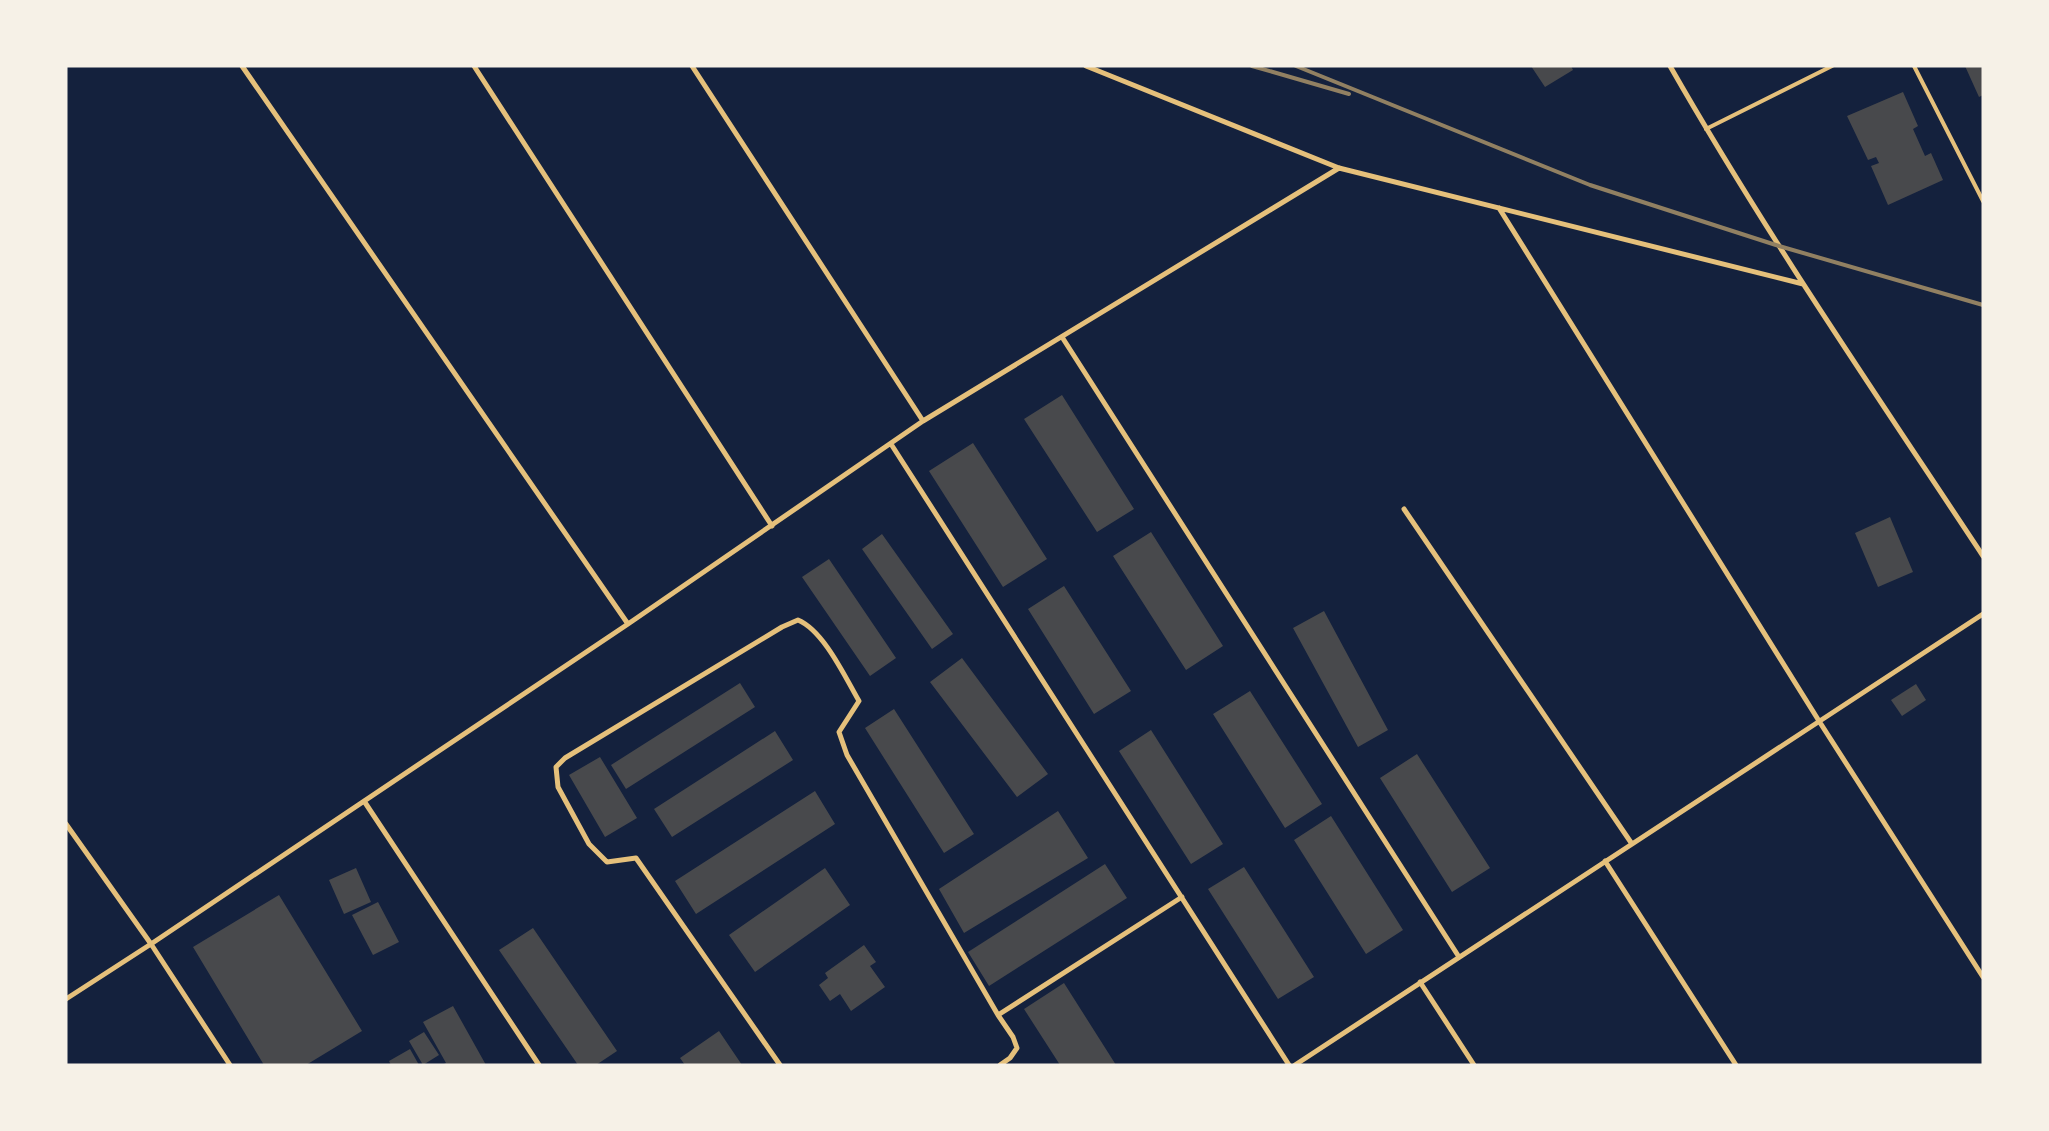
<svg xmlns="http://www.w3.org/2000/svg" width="2049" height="1131" viewBox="0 0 2049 1131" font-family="Helvetica,sans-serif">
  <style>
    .building { fill: #48494c }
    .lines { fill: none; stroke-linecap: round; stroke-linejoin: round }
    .service { stroke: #e5c07b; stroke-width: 4 }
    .minor { stroke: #e5c07b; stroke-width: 5 }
    .rail { stroke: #918062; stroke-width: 4 }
  </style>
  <rect width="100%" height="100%" fill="#14213d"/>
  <path class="building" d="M1531,66h40l2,4 -28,17z
    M1965,66h18v29l-4,2z
    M1903,92l15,34 -5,3 12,27 6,-3 12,27 -55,25 -17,-39 8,-3 -3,-6 -8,3 -21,-44z
    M1062,395l72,114 -37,23 -73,-113z
    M973,443l74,116 -44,28 -74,-116z
    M1890,517l23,55 -35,15 -23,-54z
    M1151,532l72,114 -37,24 -73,-114z
    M882,534l71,100 -21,15 -70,-100z
    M829,559l67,99 -26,18 -68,-99z
    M1064,586l67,105 -37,23 -66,-105z
    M1324,611l64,119 -30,17 -65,-119z
    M962,658l86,116 -31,23 -87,-115z
    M740,683l15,24 -129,82 -15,-24z
    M1916,684l10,16 -24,16 -11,-16z
    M1250,691l72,113 -37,24 -72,-114z
    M894,709l80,125 -30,19 -79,-125z
    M1151,730l72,114 -32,20 -72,-113z
    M775,731l18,29 -121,77 -18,-28z
    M1417,754l73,114 -38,24 -72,-114z
    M600,757l37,61 -32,19 -36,-62z
    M815,791l20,33 -139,90 -21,-33z
    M1058,811l30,47 -124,75 -25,-44z
    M1331,816l72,114 -37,24 -72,-114z
    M1105,864l22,34 -138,88 -21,-34z
    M1244,867l70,110 -36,22 -70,-110z
    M356,868l15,34 -27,12 -15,-34z
    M825,868l25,37 -95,67 -26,-37z
    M279,895l83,136 -56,34h-42l-71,-118z
    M378,902l21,40 -26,13 -21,-40z
    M533,928l84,123 -21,14h-18l-79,-115z
    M864,945l12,17 -6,4 15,21 -34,24 -11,-17 -10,7 -11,-16 9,-7 -3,-5z
    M1064,983l52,82h-56l-36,-56z
    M453,1006l33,59h-44l4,-2 -23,-41z
    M719,1031l23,34h-57l-5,-7z
    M424,1032l15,23 -16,10 -14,-24z
    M410,1049l9,16h-28l-2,-4z"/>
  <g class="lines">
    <path class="service" d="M1914,66l69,135
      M1706,129l126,-63"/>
    <path class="minor" d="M242,66l386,558
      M474,66l298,460
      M692,66l231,355
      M1086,66l253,102 464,116
      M1670,66c96,168 206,328 313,490
      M1499,208l320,513 164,256
      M1062,337l397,620
      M891,444l398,621
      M1404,509l228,335
      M364,801l175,264
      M66,824l85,120 79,121
      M1605,861l131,204
      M1420,982l54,83
      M66,999l85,-55 477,-320 295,-203 416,-253
      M998,1015l184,-118
      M780,1065l-144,-207 -29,4 -18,-18 -31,-57 -2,-20 9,-9 217,-131 16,-7c26,11 47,57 61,81l-20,31 8,23 151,260 15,22 4,11 -7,10 -10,7
      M1295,1065l688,-451"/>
    <path class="rail" d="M1252,66l97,28
      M1296,66l294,119 189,61 204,59"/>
  </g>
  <rect width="2049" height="1131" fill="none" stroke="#f6f1e7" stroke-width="135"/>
</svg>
